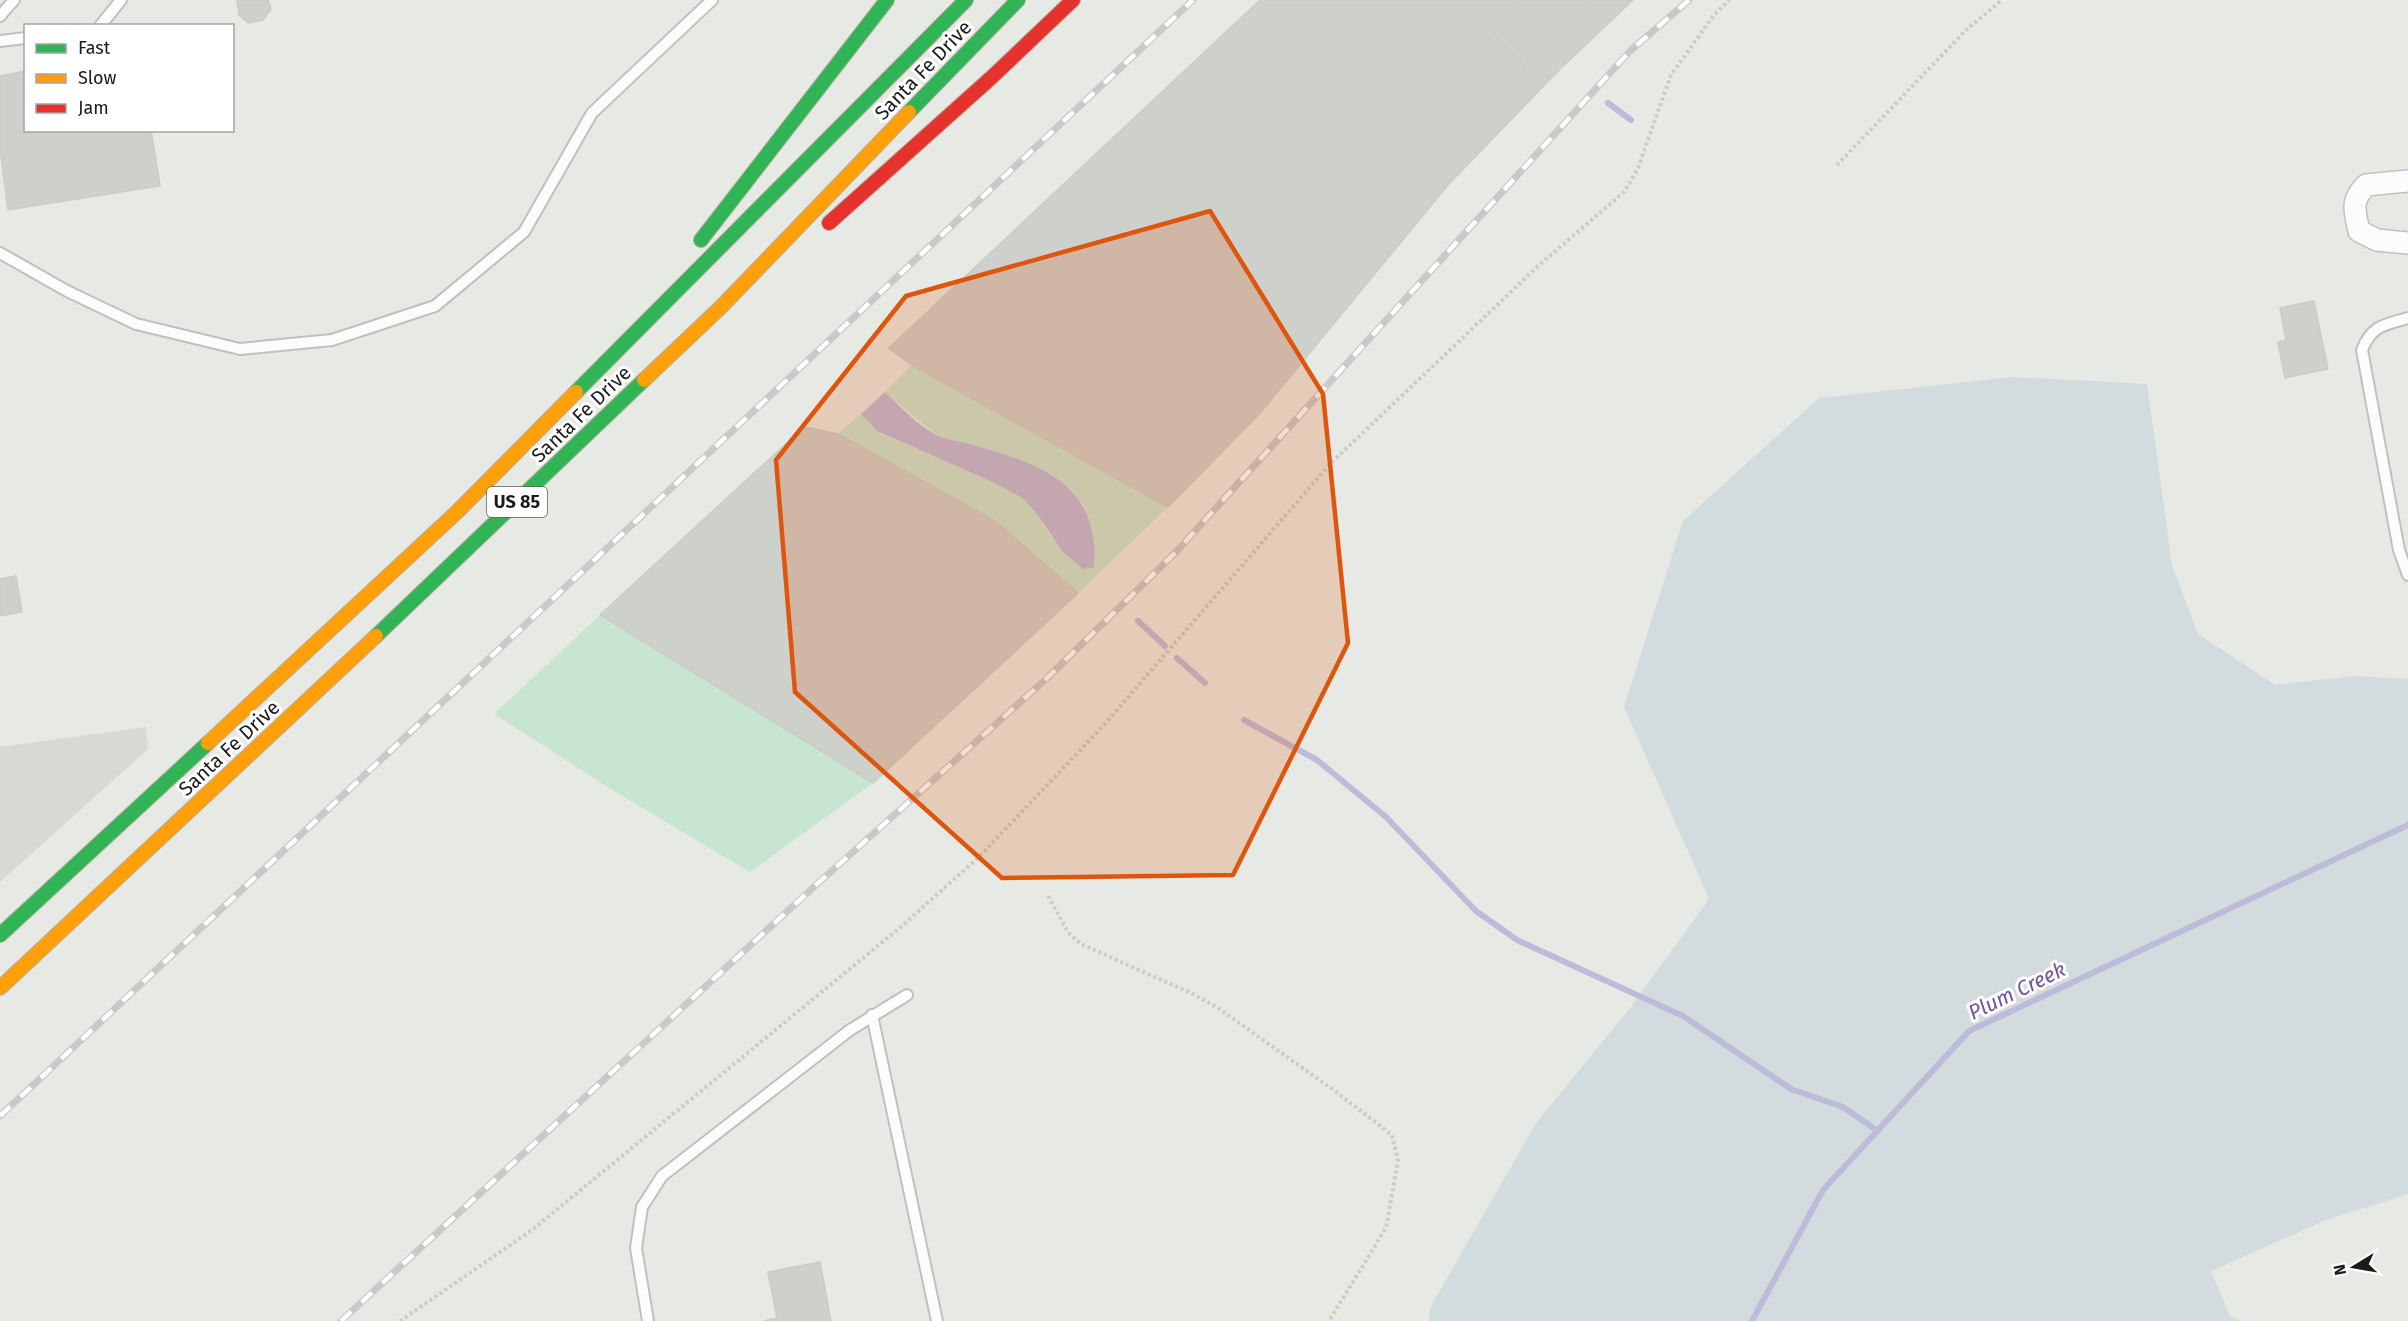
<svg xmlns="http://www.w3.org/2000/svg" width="2408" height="1321" viewBox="0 0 2408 1321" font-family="'Fira Sans',sans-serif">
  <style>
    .residential { fill: #d7d9d5 }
    .grass { fill: #c7e5d0 }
    .wetland { fill: #d2dbdd }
    .water { fill: #bdbbd9 }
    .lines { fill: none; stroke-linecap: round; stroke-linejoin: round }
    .stream { stroke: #bdbbd9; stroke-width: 6 }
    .building { fill: #ced0cb; stroke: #caccc6; stroke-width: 1.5 }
    .lane-casing { stroke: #bfc1be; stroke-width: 14 }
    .street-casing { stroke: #bfc1be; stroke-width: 24 }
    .fast-casing { stroke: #b9ae9e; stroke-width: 16 }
    .slow-casing { stroke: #b9ae9e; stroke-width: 16 }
    .jam-casing { stroke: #b9ae9e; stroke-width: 16 }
    .path { stroke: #ccccc0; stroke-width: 4; stroke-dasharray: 3 3; stroke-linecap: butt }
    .lane { stroke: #fbfcfb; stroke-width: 10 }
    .street { stroke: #fbfcfb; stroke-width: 21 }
    .fast { stroke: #30b455; stroke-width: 14 }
    .slow { stroke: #ff9f0a; stroke-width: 14 }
    .jam { stroke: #e5322d; stroke-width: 14 }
    .rail-casing { stroke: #c8c9c8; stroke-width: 7 }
    .rail { stroke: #fff; stroke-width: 4.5; stroke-dasharray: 14; stroke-linecap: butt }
    .marked { fill: #de560d; fill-opacity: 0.2; stroke: #de560d; stroke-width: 4.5; stroke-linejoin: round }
    .labels { text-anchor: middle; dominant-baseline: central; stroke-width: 6; stroke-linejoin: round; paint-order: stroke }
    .shield { fill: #fff; stroke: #5f5f5f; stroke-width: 1.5 }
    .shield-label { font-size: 18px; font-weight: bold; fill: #1b1b1b }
    .street-label { font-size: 20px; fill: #1b1b1b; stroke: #fff }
    .water-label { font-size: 21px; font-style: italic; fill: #6f549f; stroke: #fff }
  </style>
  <rect width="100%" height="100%" fill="#e7eae4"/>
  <path class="residential" d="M146,727l2,22 -148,133v-135z"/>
  <path class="grass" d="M912,365l256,142 -90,86 -83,-72 -157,-87 23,-20 16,18 122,53 25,14 16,19 11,18 43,27v-21l-9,-35 -12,-16 -20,-16 -17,-9 -97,-29 -54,-45z
    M600,615l273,168 -123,89 -136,-81 -120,-77z"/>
  <path class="wetland" d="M2012,377l135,7 25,181 26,69 77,51 80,-9 53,3v515l-82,26 -115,51 19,45 12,5h-813l1,-13 106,-185 94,-115 79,-109 -85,-192 59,-186 136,-123z"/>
  <path class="water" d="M885,392c16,15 33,34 53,44 9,4 21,5 31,8 46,13 106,27 121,79 3,13 7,31 3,45l-10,1 -20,-17 -23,-34 -16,-19 -25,-14 -122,-54 -16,-17z"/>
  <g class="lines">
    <path class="stream" d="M1608,103l23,17
      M1138,621l27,25
      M1177,658l28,25
      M1244,720l73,40 69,57 90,94 41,29 166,76 108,73 52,18 35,24
      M1752,1321l71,-131 146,-159 439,-206"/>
  </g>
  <path class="building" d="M237,0h31l3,9 -8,11 -15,3 -9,-8z
    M1260,0h373l-73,69 -112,116 -187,227 -93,95 -256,-142 -23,-17z
    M1528,0h64l-68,66 -31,-33z
    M26,71v59h125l9,56 -152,24 -8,-62v-72z
    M2314,301l14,68 -43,9 -7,-36 8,-2 -6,-32z
    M804,427l34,7 157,87 83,72 -205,190 -273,-168z
    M16,576l6,36 -22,4v-37z
    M820,1262l11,59h-68l14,-3 -9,-46z"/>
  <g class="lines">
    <defs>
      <path id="lane" d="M0,16l14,-16
        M100,26l21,-26
        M0,41l26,-3
        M0,253l67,38 69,33 104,25 92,-9 103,-34 89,-74 68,-119 120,-113
        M2408,318c-24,7 -36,7 -46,32l37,200 9,25
        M872,1015l65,306
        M648,1321l-12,-73 6,-41 20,-31 188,-146 57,-35"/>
      <path id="street" d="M2408,181l-42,4c-15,16 -12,24 -7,46l18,9 31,3"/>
      <path id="fast" d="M909,112l109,-112
        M701,240l186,-240
        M576,392l390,-392
        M376,636l268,-256
        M0,935l208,-192"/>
      <path id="slow" d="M644,380l77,-73 188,-195
        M208,743l249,-231 119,-120
        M0,988l376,-352"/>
      <path id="jam" d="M829,223l163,-146 81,-77"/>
    </defs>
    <use href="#lane" class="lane-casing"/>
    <use href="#street" class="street-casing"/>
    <use href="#fast" class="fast-casing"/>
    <use href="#slow" class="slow-casing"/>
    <use href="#jam" class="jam-casing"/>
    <path class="path" d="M1837,165l128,-134 37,-31
      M1048,896l20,36 13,12 112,50 25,14 117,83 57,44 6,26 -12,67 -57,93
      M400,1321l132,-91 370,-304 79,-71 123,-130 226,-261 207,-197 88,-76 13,-23 33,-93 43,-60 15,-15"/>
    <use href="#lane" class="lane"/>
    <use href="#street" class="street"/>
    <use href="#fast" class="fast"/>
    <use href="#slow" class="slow"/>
    <use href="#jam" class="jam"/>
    <defs>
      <path id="rail" d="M0,1116l1193,-1116
        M341,1321l475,-436 229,-205 131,-128 454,-501 59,-51"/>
    </defs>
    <use href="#rail" class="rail-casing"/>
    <use href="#rail" class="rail"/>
  </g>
  <path class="marked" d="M1210,211l113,183 25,249 -115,232 -231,3 -207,-186 -19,-232 130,-164z"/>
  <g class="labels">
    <rect class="shield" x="487" y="487" width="60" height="30" rx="4.5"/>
    <g class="shield-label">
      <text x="517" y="502">US 85</text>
    </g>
    <g class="street-label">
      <text transform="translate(923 70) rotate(-46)">Santa Fe Drive</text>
      <text transform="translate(581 414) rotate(-44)">Santa Fe Drive</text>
      <text transform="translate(229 748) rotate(-43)">Santa Fe Drive</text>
    </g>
    <g class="water-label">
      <text transform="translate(2017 991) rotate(-26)">Plum Creek</text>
    </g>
  </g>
  <rect x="24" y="24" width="210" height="108" fill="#ffffff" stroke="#a4a4a4" stroke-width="1.5"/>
  <rect x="36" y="44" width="30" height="9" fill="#30b455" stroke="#a4a4a4" stroke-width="1.5"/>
  <text x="78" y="54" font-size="18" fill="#1b1b1b">Fast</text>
  <rect x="36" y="74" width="30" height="9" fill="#ff9f0a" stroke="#a4a4a4" stroke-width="1.5"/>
  <text x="78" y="84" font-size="18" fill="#1b1b1b">Slow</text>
  <rect x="36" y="104" width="30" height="9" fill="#e5322d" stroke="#a4a4a4" stroke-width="1.5"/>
  <text x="78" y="114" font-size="18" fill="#1b1b1b">Jam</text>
  <g transform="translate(2354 1267) rotate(259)" stroke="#ffffff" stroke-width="4.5" paint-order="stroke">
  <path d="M0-4.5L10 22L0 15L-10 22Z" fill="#1b1b1b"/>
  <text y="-9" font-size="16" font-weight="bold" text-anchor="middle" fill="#1b1b1b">N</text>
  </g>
</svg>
